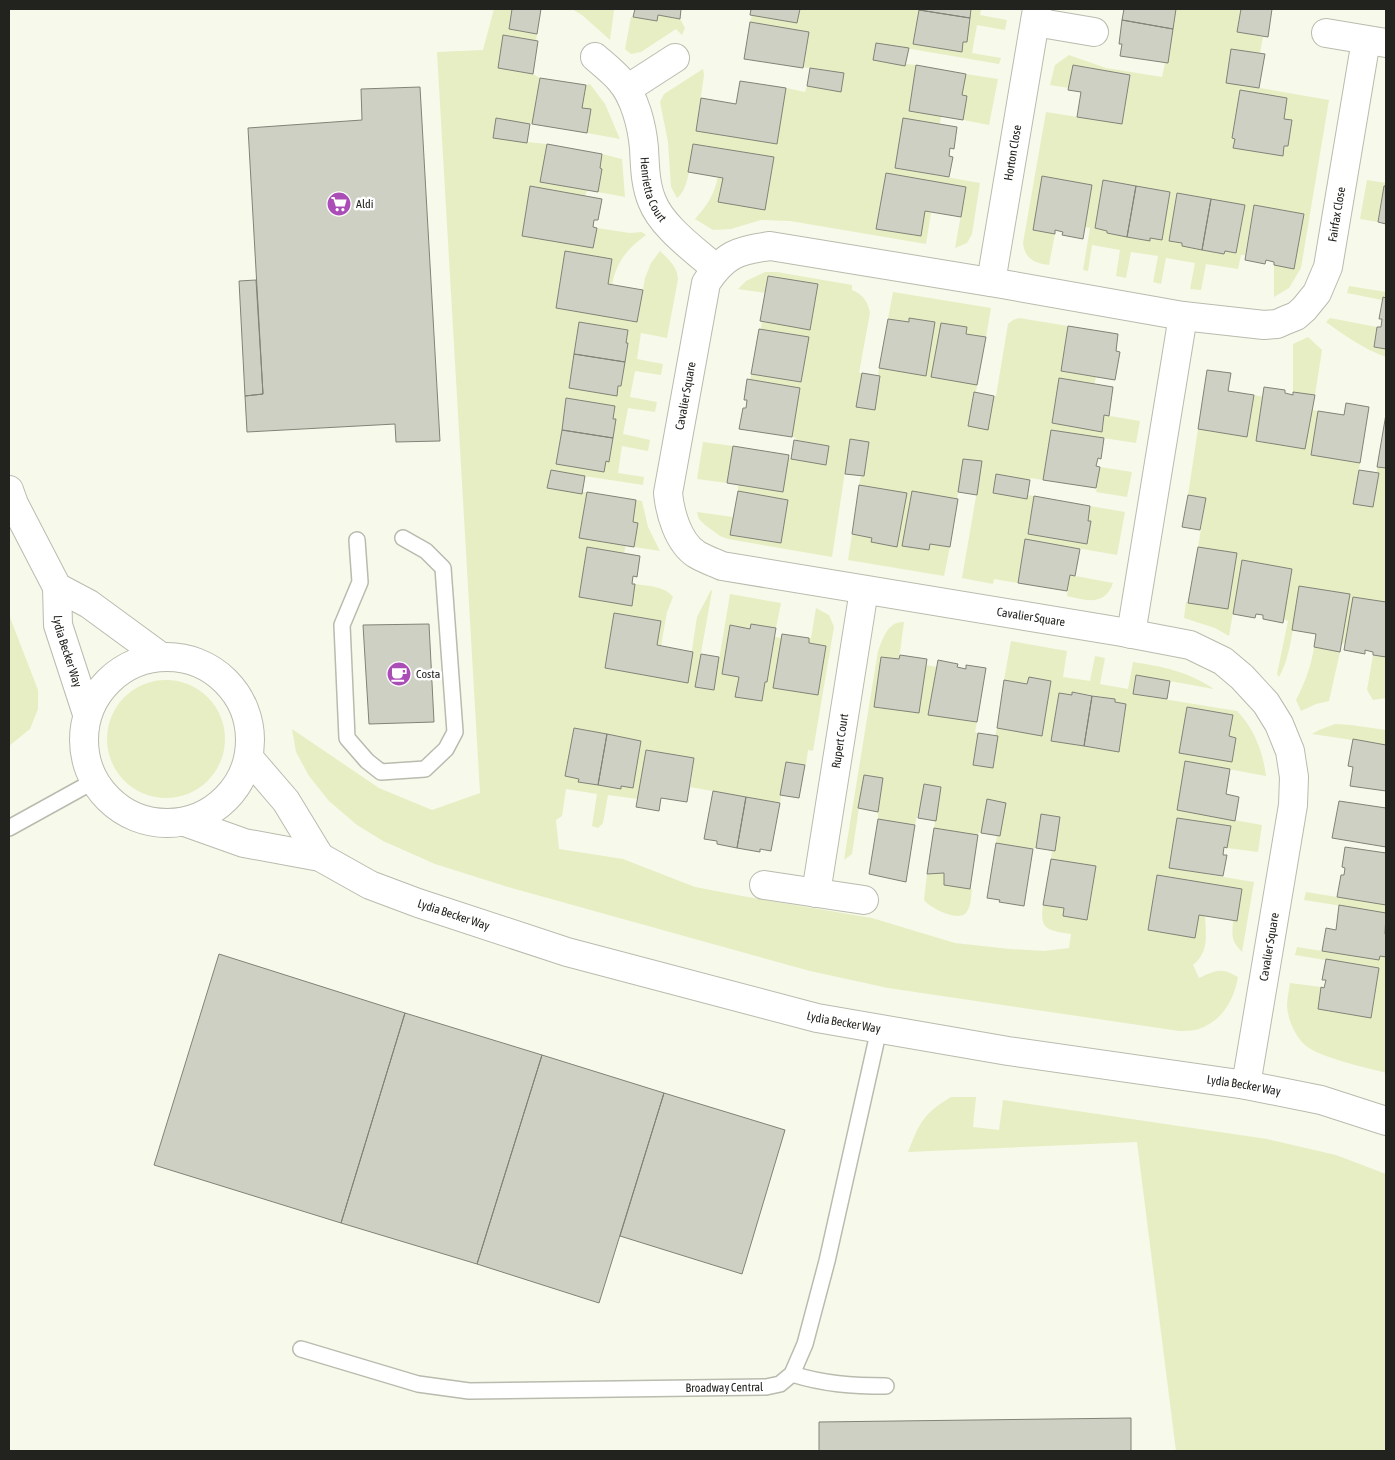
<svg xmlns="http://www.w3.org/2000/svg" width="1395" height="1460" viewBox="0 0 1395 1460" font-family="'Asap Condensed',sans-serif">
  <style>
    .green { fill: #e8eec3; fill-rule: evenodd }
    .building { fill: #ced0c3; stroke: #818377 }
    .lines { fill: none; stroke-linecap: round; stroke-linejoin: round }
    .lane-casing { stroke: #b9bbae; stroke-width: 18 }
    .street-casing { stroke: #b9bbae; stroke-width: 30 }
    .secondary-casing { stroke: #b9bbae; stroke-width: 30 }
    .lane { stroke: #fff; stroke-width: 15 }
    .street { stroke: #fff; stroke-width: 28 }
    .secondary { stroke: #fff; stroke-width: 28 }
    .labels { text-anchor: middle; dominant-baseline: central; stroke-width: 5; stroke-linejoin: round; paint-order: stroke }
    .street-label { font-size: 12px; fill: #22221e; stroke: #fff }
    .poi-label { font-size: 12px; fill: #22221e; stroke: #fff; text-anchor: start }
  </style>
  <rect width="100%" height="100%" fill="#f7f9eb"/>
  <path class="green" d="M494,9h18l-3,20 28,5 -1,7 -32,-6 -6,33 35,6 7,4 -8,46 -36,-6 -3,20 33,5 1,-1 20,2 -7,38 47,8 -2,6 -55,-9 -8,49 71,12 4,-20 33,5 12,-1 4,3c-18,13 -30,27 -34,50l-4,-1 4,-25 -47,-8 -9,57 81,14 8,-44 6,-15 9,-12c9,9 17,15 18,28l-11,59 -26,-5 -4,26 26,5 -2,11 -26,-4 -5,26 27,5 -2,10 -27,-4 -5,26 27,6 -2,11 -26,-5 -4,27 26,4 -1,8 -92,-14 -3,17 34,6v-2h5l39,53 -2,8 -37,-5 -8,49 53,9 3,-22c12,2 30,2 38,13l-6,15 -6,34 -4,-1 4,-24 -47,-8 -9,55 82,15 10,-66 14,-27 1,1 -17,96 19,3 16,-96 51,9 -5,25 -25,-4 -1,5 -20,-4 -8,48 17,4 23,24 3,-19h2l8,-45 7,1 -9,50 45,7 8,-49 -17,-3v-5h2l5,-30 13,7 5,12 -21,124 -5,-1 -2,15 -20,-3 -6,41 -90,-16 4,-29 -48,-8 -8,49 -30,-4 -5,28 -5,5 -6,-2 5,-32 -31,-5 -4,27 -6,4 3,29 64,10 72,28 47,9 130,22 83,25 55,6 34,2 25,-3 2,-14c-22,-4 -32,-3 -28,-29l21,3 -1,8 24,4 9,-54 -45,-7 1,-8 3,-1 5,-33 -19,-3 -5,34 -3,1 -37,-6 1,-8h3l5,-32 -18,-3 -6,33 -2,-1 -1,3 -44,-7 7,-41 -16,-3 -10,41 -37,-6v-7l5,-34 -19,-3 -12,79 -8,6 34,-209c5,-13 10,-30 26,-29l-5,37 -18,-2 -6,50 44,6 7,-48 11,2 -9,47 49,8 -2,10 3,1 -5,32 19,3 5,-32h-2l2,-8 45,7 9,-54 -22,-4 -2,7 -23,-4 7,-39 56,10 -4,26 27,4 5,-25 10,2 -5,26 28,5 5,-27c31,5 54,9 81,27l-78,-14 -3,19 104,17c17,17 26,41 29,65l-81,-15 -8,49 85,15 -4,27 -31,-4 4,-22 -54,-8 -7,50 84,14 -12,70c-11,-12 -10,-15 -9,-31h4l5,-32 -85,-14 -9,55 47,8 4,-23 6,1c1,20 4,36 -12,49l6,13c17,-8 22,-11 39,-1 -4,23 -16,44 -39,52 -6,2 -14,2 -20,2l-291,-43 -78,-17 -302,-84 -73,-23 -52,-23 -26,-16 -28,-24 -20,-25 -13,-24 -4,-23 87,59 53,22 48,-17 -43,-741 46,-2zM579,322l49,22 -7,42h-3l-1,9 -48,-7zM566,398l49,8 -2,13 3,1 -7,42 -3,-1 -2,10 -47,-7zM1073,692l42,7v3l11,2 -7,48 -68,-11 8,-48 13,2zM1187,708l45,7 -3,21 7,2 -4,24 -53,-9zM574,728l67,13 -8,47 -12,-2v3l-43,-7 1,-3 -13,-3z
    M572,9l42,1 -4,30 -28,-25z
    M800,9h119l-6,35 53,-2 5,-33h10l-1,6 27,5 -2,10 -28,-5 -5,28 29,5 -2,6 -123,-21 -3,17 32,6 1,-2 10,1 -7,46 32,5 -1,8 -37,-6 -8,50 85,15 -8,51 -5,9 -12,5 11,-61 -80,-14 -10,56 45,7 4,-25 6,2 -5,31 -136,-23 -29,-1 -30,9 -18,1 -18,-11c13,-15 18,-22 23,-42l5,1 -4,24 46,8 9,-53 -81,-13c-3,16 -3,44 -16,54l-6,-11 -3,-45 -8,-40 4,-8 39,-25 1,6 -8,56 81,13 9,-56 19,4 2,-6 34,6 3,-18 -41,-7 -53,-45 2,-7 45,8z
    M1176,9h65l-4,23 26,5 -3,16 -29,-4 -5,33 103,18 -28,168 -12,20 -15,9v-32l20,4 -40,-63 -9,49h-4l-3,14 -32,-5 -5,26 -11,-1 5,-26 -29,-5 -5,26 -8,-2 5,-26 -27,-4 -5,26 -10,-2 4,-26 -28,-5 -4,26 -5,-1 7,-42 -5,-1 7,-42 -49,-9 -10,54 22,4 -6,31c-15,-2 -24,-6 -26,-22l23,-131 76,12 8,-49 -57,-10 -4,23 -19,-3 5,-20 14,-10 37,13 56,9 3,-14h3zM1240,90l47,8 -3,21v27l-1,10 -49,-8 1,-9 -3,-1zM1103,180l67,12 -8,48 -12,-2 -1,3 -42,-8v-2l-12,-3zM1178,193l67,12 -9,48 -11,-2 -1,3 -42,-8v-3l-13,-2z
    M658,15l22,4 5,9 -3,7 -6,-6 -35,23 -10,2 -6,-5 6,-32 26,4z
    M966,74l32,5 -9,46 -26,-5 4,-24 -5,-1z
    M590,84l15,20 15,35 -33,-6 4,-24 -9,-1 4,-23z
    M602,154l20,5 3,38 -27,-5 4,-23 -2,-1z
    M1367,180l19,3v3h-2l-6,36 -18,-3z
    M765,272h12l75,13v5c11,4 16,12 18,23l-11,60h3l-5,34 18,3 5,-33 -2,-1 1,-8 47,8 9,-54 -25,-4 -1,4 -21,-3 5,-27 98,16 -5,29 -20,-3 1,-7 -26,-4 -9,54 45,8 -1,8h-3l-5,33 20,3 6,-33h2l12,-72 5,-4 6,-2 49,8 -7,45 35,6 -2,8 -35,-6 -7,44 50,9 2,-17 36,6 -4,22 -85,-13 -8,50 -12,-2 -1,2 -34,-6 -3,19 34,6 1,-4 6,1 -6,38 59,10 4,-22 -3,-1 2,-15 35,6 -8,43 -92,-16 -7,44 -24,-4 -1,5 -31,-6 20,-116 -19,-3 -6,40 -55,47 26,4 2,-6 20,3 -6,29 -96,-16 4,-26 20,4v4l25,4 10,-53 -48,-8 2,-9h3l5,-33 -19,-4 -18,118 -104,-18 -8,-3 -15,-11 -6,-6 -2,-7 36,5 -2,18 50,8 7,-43 -50,-9v-6l50,-27 38,6 3,-18 -33,-6v-2l-4,-1 8,-49 -50,-8 1,-6 50,8 7,-45 -47,-8 1,-8 48,8 8,-44 -50,-9 -3,17 -27,-4 8,-8z
    M1349,286l37,6v6l-3,-1 -1,3 -35,-7z
    M1330,318l47,9 -3,20 12,2v8c-22,-8 -41,-21 -60,-35z
    M1308,337l14,13 -7,45 -22,-3v-48z
    M1254,395l9,2 -7,44 49,8 7,-39 6,1 -7,43 49,9 -7,41 20,3 6,-34 -2,-1v-5l9,1v134l-32,-5 -9,47 -4,-1 8,-49 -50,-8c-4,25 -7,70 -20,91l-2,-3 11,-53 -5,-2 -41,-58 -13,75 -14,-8 -31,-10 2,-16 42,7 9,-55 -39,-7 8,-49 -18,-3 10,-66 49,8z
    M703,442l30,4 -6,37 -30,-4z
    M1100,467l32,5 -5,25 -31,-5z
    M636,500l6,1 6,26 12,24 -26,-4 4,-24 -5,-1z
    M1070,575l43,8c-8,24 -28,17 -46,13z
    M9,615l29,75v19l-8,20 -21,17z
    M1314,647l26,5 -11,49 -13,3 -15,7 -5,-11c9,-18 15,-33 18,-53z
    M1373,655l13,2v41l-13,2 -6,-10z
    M107 739a59 59 0 1 1 118 0a59 59 0 1 1-118 0Z
    M1335,724l16,1 35,5v15l-74,-11 7,-4z
    M944,873l1,12 27,4c-1,8 -1,18 -6,24 -8,9 -36,-5 -42,-13l3,-26z
    M1306,892l80,13v8l-82,-13z
    M1297,947l82,13 1,-4 6,1v116c-21,-6 -66,-15 -81,-28 -10,-9 -17,-25 -18,-39 0,-7 2,-16 3,-23l31,4 -3,22 53,9 8,-49 -84,-14z
    M951,1097h25l-3,30 26,3 4,-30 264,39 69,16 50,19v277h-210l-39,-309 -229,10c12,-30 15,-38 43,-55z"/>
  <path class="building" d="M512,9h29l-4,25 -28,-5z
    M635,9h46l-1,10 -22,-4 -1,6 -24,-4z
    M751,9h49l-3,14 -47,-8z
    M919,9h52l-1,9 -51,-8z
    M1124,9h52l-3,20 -51,-9z
    M1241,9h31l-4,28 -31,-5z
    M919,10l51,8 -3,24h-4l-1,10 -49,-8z
    M1122,20l51,9 -5,34 -48,-7 2,-12h-3z
    M750,22l59,10 -6,36 -59,-9z
    M503,35l35,6 -5,33 -35,-6z
    M876,43l33,5 -4,18 -32,-6z
    M1231,49l34,5 -6,34 -33,-5z
    M916,65l50,9 -4,21 5,1 -4,24 -54,-9z
    M1073,65l57,10 -8,49 -45,-7 4,-25 -13,-2z
    M810,68l34,5 -3,19 -34,-6z
    M540,78l46,7 -4,23 9,1 -4,24 -55,-9z
    M740,81l46,7 -9,56 -81,-13 5,-33 35,6z
    M420,87l20,354 -44,1 -1,-18 -148,8 -2,-36 18,-2 -15,-266 114,-8 -1,-31z
    M1240,90l47,8 -3,21 8,1 -4,26h-4l-1,10 -50,-8 2,-9 -3,-1z
    M496,118l34,6 -3,19 -34,-5z
    M903,118l54,9 -3,22 -4,-1 -1,8 4,1 -4,20 -54,-9z
    M547,144l55,10 -2,14 2,1 -4,23 -58,-10z
    M693,144l81,13 -9,53 -47,-8 5,-24 -35,-6z
    M886,173l80,14 -5,30 -36,-6 -4,25 -45,-7z
    M1042,176l50,9 -9,54 -21,-4 1,-3 -8,-2v4l-22,-4z
    M1103,180l33,6 -9,51 -20,-4v-2l-12,-3z
    M530,186l72,13 -4,21h-4l-1,7 4,1 -4,20 -71,-12z
    M1136,186l34,6 -8,48 -12,-2v3l-23,-4z
    M1384,186h2v38l-8,-2z
    M1177,193l34,6 -9,51 -20,-4v-3l-13,-2z
    M1211,199l34,6 -9,48 -11,-2 -1,3 -22,-4z
    M1254,205l50,9 -10,55 -20,-4v-3l-8,-2 -1,4 -20,-4z
    M565,251l47,8 -4,25 35,6 -6,32 -81,-14z
    M768,276l50,8 -8,46 -50,-9z
    M256,280l7,114 -18,2 -6,-115z
    M1383,297l3,1v51l-12,-2 3,-20h4l1,-8h-3z
    M909,318l26,4 -9,54 -47,-8 9,-49 21,3z
    M579,322l49,8 -2,13h2l-3,19 -51,-8z
    M941,323l26,4 -1,7 20,3 -9,48 -46,-8z
    M1068,326l50,8 -2,17 4,1 -5,28 -54,-9z
    M759,329l50,8 -8,45 -50,-8z
    M574,354l51,8 -4,24h-3l-1,10 -48,-8z
    M1207,370l24,3 -3,18 26,4 -7,42 -49,-8z
    M862,373l18,3 -5,34 -19,-3z
    M1059,378l54,9 -4,29 -5,-1 -2,17 -50,-9z
    M747,379l53,9 -8,49 -53,-8 4,-21h3l1,-8h-3z
    M1264,387l21,3v3l8,2v-3l22,3 -10,54 -49,-8z
    M974,392l20,4 -6,34 -20,-4z
    M566,398l49,8 -2,13h3l-3,19 -51,-8z
    M1346,403l23,4 -9,56 -49,-8 7,-44 26,4z
    M1386,414v54l-9,-1z
    M562,430l51,8 -4,24 -3,-1 -2,11 -48,-8z
    M1051,430l53,8 -3,21 -3,-1 -2,8 4,1 -4,21 -53,-8z
    M850,439l19,3 -5,34 -19,-2z
    M794,440l35,6 -3,19 -35,-6z
    M733,446l56,9 -6,37 -56,-9z
    M963,459l19,2 -5,34 -19,-3z
    M551,470l34,6 -3,18 -35,-6z
    M1359,470l20,3 -6,34 -20,-3z
    M996,474l34,6 -3,19 -34,-6z
    M859,485l48,8 -10,54 -26,-5 1,-4 -20,-4z
    M738,491l50,9 -7,43 -51,-8z
    M912,491l46,8 -8,48 -20,-3 -1,6 -27,-4z
    M587,492l49,8 -3,22 5,1 -4,24 -55,-9z
    M1188,495l18,3 -6,32 -18,-3z
    M1034,496l56,10 -2,15h3l-4,23 -59,-10z
    M1025,539l55,10 -5,27 -5,-1 -3,16 -49,-8z
    M587,547l53,9 -3,21 -4,-1 -1,8h3l-3,22 -53,-9z
    M1198,547l39,6 -9,56 -40,-6z
    M1242,560l50,9 -9,54 -20,-4v-4l-7,-1 -1,4 -22,-4z
    M1299,586l51,8 -10,58 -26,-5 2,-13 -24,-4z
    M1353,597l33,5v55l-13,-2v-3l-8,-2v4l-21,-4z
    M614,613l47,8 -4,24 36,7 -5,31 -83,-15z
    M429,624l5,98 -65,2 -6,-99z
    M751,624l25,4 -9,54h-2l-3,19 -27,-4 4,-20 -17,-3 8,-49 20,4z
    M782,634l27,4v5l17,3 -8,49 -45,-7z
    M701,654l18,3 -5,33 -19,-3z
    M900,655l27,4 -8,54 -45,-6 7,-50 18,2z
    M938,660l20,4 -1,3 9,2v-4l20,3 -9,54 -49,-7z
    M1136,675l34,6 -3,18 -34,-5z
    M1029,677l22,4 -9,55 -45,-8 7,-48 23,4z
    M1072,692l20,4 -8,50 -33,-5 8,-48 13,2z
    M1092,696l23,3v3l11,2 -7,48 -35,-6z
    M1187,707l46,8 -4,21 7,2 -4,24 -53,-9z
    M574,728l33,6 -9,51 -20,-3 1,-3 -14,-3z
    M978,733l20,3 -5,32 -20,-3z
    M607,734l34,7 -8,47 -12,-2v3l-23,-4z
    M1353,739l33,6v46l-36,-5 3,-19 -5,-1z
    M646,750l48,8 -7,44 -26,-4 -2,13 -23,-4z
    M1185,761l45,8 -4,25 13,3 -4,24 -58,-11z
    M786,762l19,3 -6,33 -19,-3z
    M864,775l19,3 -5,34 -20,-4z
    M924,784l17,3 -5,34 -18,-3z
    M713,791l33,6 -9,51 -20,-4v-3l-13,-2z
    M746,797l34,6 -9,48 -11,-2v3l-23,-4z
    M987,799l19,4 -6,33 -19,-3z
    M1339,801l47,7v39l-54,-9z
    M1041,814l19,3 -5,34 -19,-3z
    M1177,818l54,8 -4,22 -3,-1 -1,8h4l-4,21 -54,-8z
    M878,819l37,6 -9,57 -37,-8z
    M934,828l44,7 -8,54 -26,-4v-12l-17,1z
    M996,843l37,6 -9,57 -25,-4 1,-2 -13,-2z
    M1345,847l41,6v52l-49,-8 4,-22h3l1,-7 -3,-1z
    M1051,859l45,7 -9,54 -24,-4 1,-8 -21,-3z
    M1157,875l85,14 -5,32 -38,-6 -4,23 -47,-8z
    M1339,905l47,8 -1,21h1v23l-6,-1 -1,4 -57,-9 4,-23 10,2z
    M219,954l186,59 -64,210 -187,-58z
    M1326,959l53,9 -8,50 -53,-9 3,-22 3,1 2,-8h-4z
    M405,1013l137,42 -65,209 -136,-41z
    M542,1055l122,38 -65,210 -122,-39z
    M664,1093l121,37 -43,144 -122,-38z
    M1131,1418v33h-312v-29z"/>
  <g class="lines">
    <defs>
      <g id="lane">
        <path d="M357,540l3,42 -18,43 5,113 20,23 14,11 44,-3 21,-20 9,-17 -12,-164 -17,-17 -23,-13"/>
        <path d="M9,828l85,-47"/>
        <path id="s1" d="M301,1349l117,35 51,7 297,-4 14,-3 12,-10 13,-30 22,-83 52,-232"/>
        <path d="M792,1374c32,10 60,12 94,12"/>
      </g>
      <g id="street">
        <path d="M1035,22l59,10"/>
        <path d="M1326,33l60,10"/>
        <path id="s2" d="M595,57c8,7 18,15 25,23 15,17 22,46 24,68 1,18 1,36 8,53 10,26 43,49 63,67"/>
        <path d="M627,89l48,-31"/>
        <path id="s3" d="M991,282l46,-273"/>
        <path d="M1131,634l52,-318"/>
        <path d="M764,885l100,15"/>
        <path id="s4" d="M816,893l48,-303"/>
        <path id="s5" d="M1246,1085l47,-280 1,-28 -4,-26 -11,-27 -13,-21 -24,-26 -19,-16 -33,-16 -68,-13 -400,-66c-9,-4 -18,-7 -26,-12 -18,-12 -26,-41 -28,-61l38,-210c18,-28 32,-33 64,-37l232,38 181,32 81,9 13,-1 9,-4 10,-4 8,-7 13,-16 11,-26 38,-227"/>
      </g>
      <g id="secondary">
        <path id="s6" d="M9,490l5,14 43,83 1,38 29,89"/>
        <path d="M57,587l32,17 71,52"/>
        <circle cx="167" cy="740" r="83"/>
        <path d="M249,758l37,43 34,56"/>
        <path id="s7" d="M185,822l59,21 76,14 50,28 48,18 149,49 250,66 191,33 238,34 75,15 65,21"/>
      </g>
    </defs>
    <use href="#lane" class="lane-casing"/>
    <use href="#street" class="street-casing"/>
    <use href="#secondary" class="secondary-casing"/>
    <use href="#lane" class="lane"/>
    <use href="#street" class="street"/>
    <use href="#secondary" class="secondary"/>
  </g>
  <defs>
    <symbol id="supermarket-disc" viewBox="-11 -11 22 22"><circle r="9.5" fill="#ab4db7" stroke="#fff"/><path d="M-6-5.5h2.5l.6 2H6L4.5 2H-2.5L-4.4-4H-6ZM-1.5 3.2a1.3 1.3 0 1 0 .1 0ZM3 3.2a1.3 1.3 0 1 0 .1 0Z" fill="#fff"/></symbol>
    <symbol id="cafe-disc" viewBox="-11 -11 22 22"><circle r="9.5" fill="#ab4db7" stroke="#fff"/><path d="M-5.5-4.5H6V0H3Q3 3.5 0 3.5H-2.5Q-5.5 3.5-5.5 0ZM3-3.2v2h1.7v-2ZM-6 4.5H4V6H-6Z" fill="#fff"/></symbol>
  </defs>
  <g fill-rule="evenodd">
    <use href="#supermarket-disc" x="325" y="190" width="28" height="28"/>
    <use href="#cafe-disc" x="385" y="660" width="28" height="28"/>
  </g>
  <g class="labels">
    <g class="street-label">
      <text stroke="none"><textPath href="#s3" startOffset="131">Horton Close</textPath></text>
      <text stroke="none"><textPath href="#s2" startOffset="150">Henrietta Court</textPath></text>
      <text stroke="none"><textPath href="#s5" startOffset="1999">Fairfax Close</textPath></text>
      <text stroke="none"><textPath href="#s5" startOffset="1160">Cavalier Square</textPath></text>
      <text transform="translate(1031 617) rotate(9)">Cavalier Square</text>
      <text stroke="none"><textPath href="#s6" startOffset="174">Lydia Becker Way</textPath></text>
      <text stroke="none"><textPath href="#s4" startOffset="154">Rupert Court</textPath></text>
      <text stroke="none"><textPath href="#s7" startOffset="286">Lydia Becker Way</textPath></text>
      <text stroke="none"><textPath href="#s5" startOffset="140">Cavalier Square</textPath></text>
      <text stroke="none"><textPath href="#s7" startOffset="691">Lydia Becker Way</textPath></text>
      <text stroke="none"><textPath href="#s7" startOffset="1096">Lydia Becker Way</textPath></text>
      <text stroke="none"><textPath href="#s1" startOffset="429">Broadway Central</textPath></text>
    </g>
    <g class="poi-label">
      <text x="356" y="204">Aldi</text>
      <text x="416" y="674">Costa</text>
    </g>
  </g>
  <rect width="1395" height="1460" fill="none" stroke="#22221e" stroke-width="20"/>
</svg>
